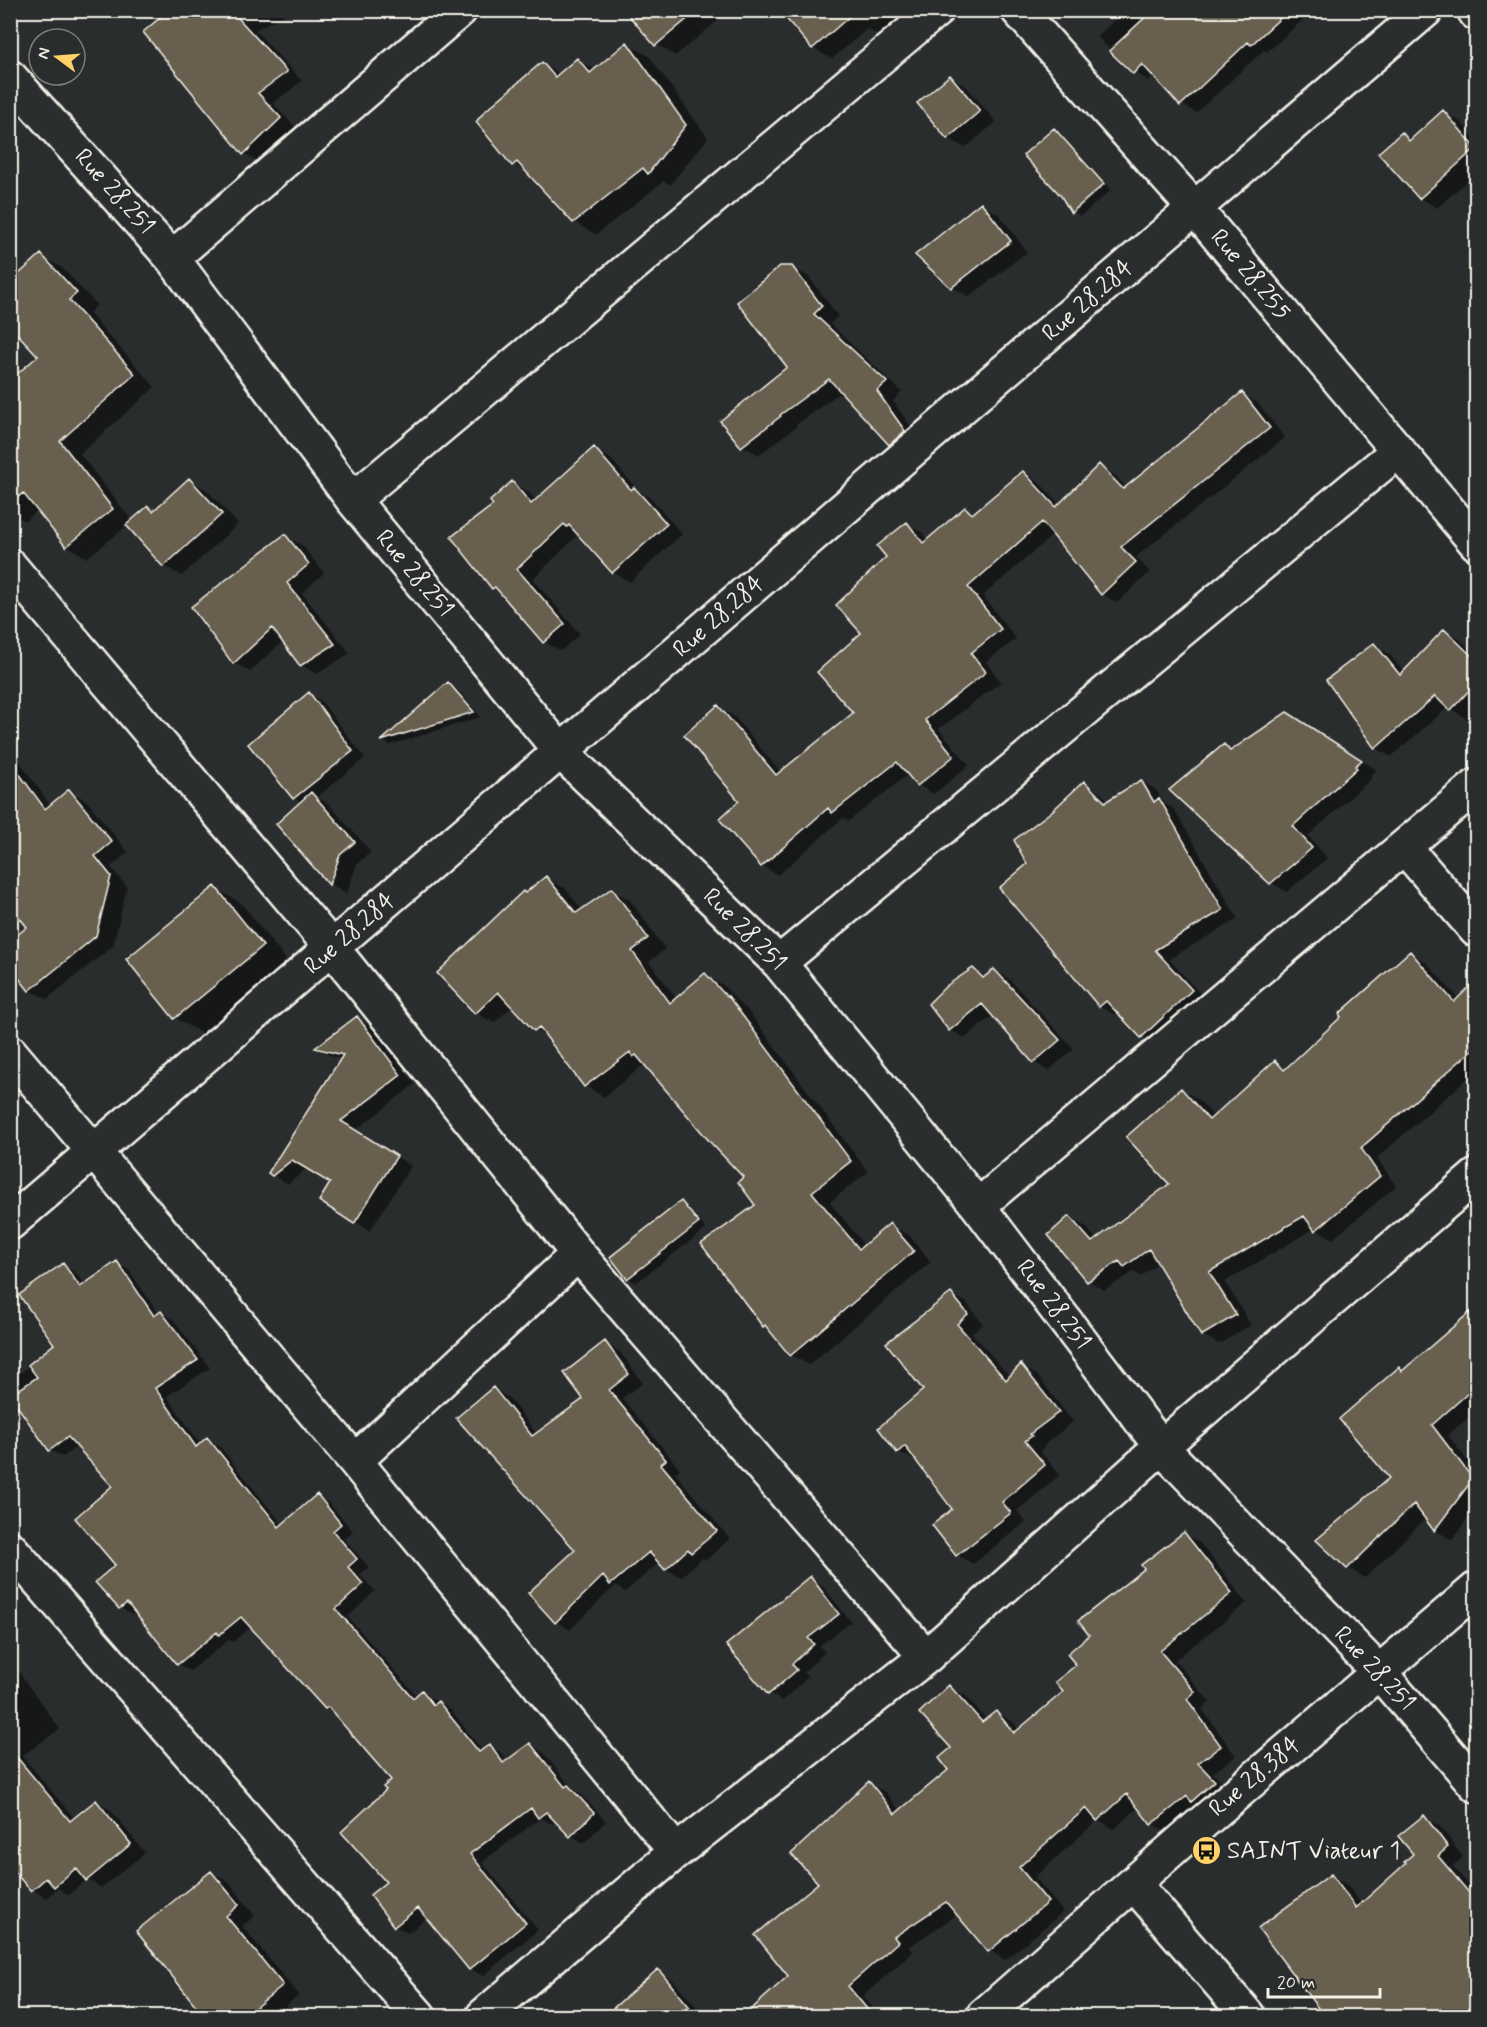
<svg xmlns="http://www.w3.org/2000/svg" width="1487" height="2027" viewBox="0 0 1487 2027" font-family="Mynerve,sans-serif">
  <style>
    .shadow { fill: #0007 }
    .building { fill: #675f50; stroke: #f4f1e8; stroke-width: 1.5 }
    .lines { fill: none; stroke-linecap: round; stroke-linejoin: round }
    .minor-casing { stroke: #f4f1e8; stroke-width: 38 }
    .tertiary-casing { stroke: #f4f1e8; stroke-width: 38 }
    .minor { stroke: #2a2d2e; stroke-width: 33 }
    .tertiary { stroke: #2a2d2e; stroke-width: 33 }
    .labels { text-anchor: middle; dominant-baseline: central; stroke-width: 4.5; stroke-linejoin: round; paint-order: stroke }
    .street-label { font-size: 24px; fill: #f4f1e8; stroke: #2a2d2e }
    .poi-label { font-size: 24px; fill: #f4f1e8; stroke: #2a2d2e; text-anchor: start }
  </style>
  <rect width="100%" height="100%" fill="#2a2d2e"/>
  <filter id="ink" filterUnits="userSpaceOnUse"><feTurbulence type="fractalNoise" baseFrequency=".0167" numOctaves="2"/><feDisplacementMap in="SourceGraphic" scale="12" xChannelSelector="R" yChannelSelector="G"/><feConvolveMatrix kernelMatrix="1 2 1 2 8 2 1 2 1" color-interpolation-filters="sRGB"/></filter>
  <g filter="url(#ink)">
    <path class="shadow" d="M171,10h122l-38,20 47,51 -29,22 24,26 -37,34 -16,-10z
      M316,10h12l-5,4z
      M626,10h100l-8,7 2,2 -45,37 -19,-12z
      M781,10h126l-28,26 -12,-7 -35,30 -19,-11z
      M1106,10h208l-47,42 -3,-2 -68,63 -15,-9 -27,-29 -5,6 -15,-9 -37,-35 17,-17z
      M627,44l22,12 59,82 -38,47 -6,-4 -68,54 -22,-13 -44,-48 -17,-10 29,-100 18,10 17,-15 19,11z
      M950,77l17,10 29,35 -31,26 -17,-10z
      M1443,112l18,10 15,18v33l-39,35 -17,-10 -18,-64 10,6z
      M1054,130l8,5 42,47 -30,27v3l-12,-17z
      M10,147l10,11 -10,8z
      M1106,184l5,6 -30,26 -7,-3z
      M981,204l18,10 28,38 -58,45 -17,-10z
      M41,256l21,12 35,37 -8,8 66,74 -75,67 53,68 15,-14 7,3 34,-31 18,10 31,34 -56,52 -18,-10 -36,-41 -41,33 -20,-12 -29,-36 -13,11 -15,-8v-131l30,-26 -30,-32v-64l12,14z
      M792,267l17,10 29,39 -8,8 72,68 -9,9 28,40 -14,13 -17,-10 -48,-53 -46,34 1,1 -38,29 -17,-9 48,-79z
      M1242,394l16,9 27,35 -149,119 14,15 -33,31 -15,-9 -48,-60 -71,62 33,43 -30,23 15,20 -62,47 30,36 -35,29 -16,-9 -9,-11 -60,47 -6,-3 -65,57 -16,-9 -41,-47 21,-18 -24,-94 16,9 47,57 74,-60 8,-80 25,-75 19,-34 16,9 5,8 37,-33 10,6 48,-41 16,9 21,23 39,-39 16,9 12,13z
      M594,449l17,10 29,33 11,6 31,36 -52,48 -17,-10 -34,-38 -46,45 47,55 -19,17 -17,-9 -42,-49 -9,-5 2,-82 18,-23 16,9 7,9z
      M286,536l16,9 22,28 -22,20 48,60 -33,21 -16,-9 -18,-24 -33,31 -16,-9z
      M1444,630l16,9 16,17v52l-9,11 -19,-12 -57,50 -15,-9 -2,-103 15,9 15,18z
      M448,684l9,5 24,28 -91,28 -7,-4z
      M309,694l12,7 44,57 -48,39 12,7 42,48 -14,12 -10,29 -17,-9 -52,-60 24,-22 -8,-4 -44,-54z
      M1303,723l74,47 -7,6 2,2 -64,58 19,22 -40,34 -16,-9 -47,-137 9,5z
      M10,748l41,58 19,-15 17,10 41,51 -17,15 16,20 -14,59 -66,53 -17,-9v-63l-20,-23z
      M1141,781l15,9 8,13 10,6 64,110 -69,40 37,41 -49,45 -15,-9 -24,-24 -3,3 -16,-9 -71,-141 25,-53 31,-29 15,9 10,9z
      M546,878l19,10 18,23 29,-21 18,10 35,49 -16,13 28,37 28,-24 18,10 18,20 5,3 122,164 -38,30 35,44 25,-21 19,10 22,27 -122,103 -18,-10 -21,-26 -6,-3 -7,-121 -12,-27 -100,-114 -41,33 -19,-11 -36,-48 -14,-8 -22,-24 -19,17 -18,-10 49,-118z
      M215,888l26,15 47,59 -87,71 -26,-15z
      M1410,953l17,10 32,36 17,-17v89l-99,87 19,28 -63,53 -18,-11 -90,54 26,43 -32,19 -17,-9 -43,-72 -18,13 -7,-4 -30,18 -16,-9 -18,-63 16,9 11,13 75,-56 10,-94 16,9 16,18 61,-55 12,7z
      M973,969l13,8 8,-7 15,9 65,70 -26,22 -14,-9 -40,-47 -29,23 -15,-8z
      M357,1018l15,9 43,57 -60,47 56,35 -41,65 -49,-30 11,-18 -24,-15 -20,16 -15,-9 70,-116 -12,-3 -14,-8z
      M10,1183l6,6 -6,4z
      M681,1203l8,5 17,21 -70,54 -8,-5z
      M117,1263l12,7 30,44 3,-2 12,8 36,48 -43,28 34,49 7,-6 12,8 63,78 34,-29 12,7 24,28 -9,8 25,28 -9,8 15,16 -27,26 69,79 5,-4 29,18 32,41 7,-5 12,7 6,8 22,-16 13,7 30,37 8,5 25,27 -22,22 -13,-7 -15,-15 -4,3 -11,-6 -59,44 56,68 -55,46 -13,-7 -42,-52 -20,16 -13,-7 -7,-44v-92l5,-9 -57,-66 -11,-7 -73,-82 -19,16 -4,-2 -39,31 -12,-7 -42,-52 -3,3 -13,-7 -6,-121 -36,-41 -15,11 -13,-7 -40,-56v-13l46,-36 7,-80 13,8 9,12z
      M951,1294l16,9 16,21 -11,9 38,44 11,-11 16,9 36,47 -28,22 1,1 -6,6 20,24 -43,36 9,11 -53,42 -16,-9 -23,-30 20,-16 -38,-50 -2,1 -16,-8 28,-62z
      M1476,1323v88l-28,24 28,38v34l-24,33 -17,-10 -9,-12 -61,60 -17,-10 43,-90 8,-109 5,2z
      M605,1343l15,9 23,31 -21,15 58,71 -5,4 55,66 -24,21 -4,-2 -21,19 -15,-8 -6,-7 -35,30 -10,-6 -45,44 -14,-9 21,-71 -84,-161 15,8 29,37 48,-35z
      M1184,1533l16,10 47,60 -72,57 35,42 -8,7 34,47 -23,17 17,18 -62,42 -16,-9 -13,-17 -25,22 -16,-9 -63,57 28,35 -58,48 -16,-10 -31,-36 -49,33 4,5 -50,44 17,20h-134l45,-39 29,-94 49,-100 16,9 16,20 49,-41 3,-23 -3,-61 16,9 21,24 10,-7 16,9 6,8 46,-38 26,-57 55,-66z
      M810,1578l13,8 28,36 -32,24 6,6 -21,20 4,5 -26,24 -13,-8z
      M10,1660l50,69 -38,27 53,63 22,-17 14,8 34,43 -44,35 -14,-9 -18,16 -11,-7 -11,10 -15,-9 -14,-16 -3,2 -5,-2z
      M1424,1817l16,9 23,31 -10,9 23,28v122h-150l-66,-87 71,-53 16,9 15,20 46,-42 7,-9z
      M211,1872l18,10 26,34 -13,10 57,69 -25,21h-73l-7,-8 3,-2z
      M658,1971l16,10 30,35h-81l-7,-8z"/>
    <path class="building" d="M169,10h62l56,62 -29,21 23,25 -38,37 -100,-123z
      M624,10h74l-43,36z
      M779,10h78l-45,39z
      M1153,10h136l-38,35 -3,-3 -68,64 -38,-42 -9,10 -24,-23z
      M627,42l59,83 -38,49 -5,-6 -70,55 -56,-61 -5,4 -36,-44 8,-10 58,-50 13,15 22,-19 13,15z
      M950,75l30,36 -33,28 -30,-36z
      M1443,110l33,38 -57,51 -41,-46 24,-21 7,9z
      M1054,128l50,56 -33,29 -10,-17 -38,-41z
      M981,202l30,39 -60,47 -36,-33z
      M41,254l36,39 -8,7 66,74 -75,67 53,68 -47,38 -43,-54 -13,11v-124l28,-24 -28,-30v-44z
      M780,266h12l30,40 -8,8 73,68 -10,9 28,40 -16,14 -60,-66 -49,36 1,1 -40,31 -21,-26 67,-54 -50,-65z
      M1242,392l28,36 -149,119 15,15 -35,33 -59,-73 -74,65 33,42 -30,24 15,19 -61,48 29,36 -37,30 -20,-24 -65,51 -4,-5 -67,59 -42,-48 20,-18 -55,-66 34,-30 58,70 77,-62 -36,-41 44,-39 -25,-28 50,-48 -9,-11 30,-24 16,21 42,-36 7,7 51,-43 33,36 43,-43 24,25z
      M594,447l37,43 3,-3 33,37 -55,49 -43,-48 -2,2 -3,-3 -47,45 48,55 -22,19 -48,-56 -3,2 -41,-52 42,-32 -3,-4 22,-20 19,23z
      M189,478l33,36 -59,53 -37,-42 22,-19 5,5z
      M285,534l24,30 -22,19 48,61 -35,22 -28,-38 -39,36 -42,-57z
      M1444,629l32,31v23l-26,28 -15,-15 -60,53 -49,-69 48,-37 26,32z
      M448,682l26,30 -93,29z
      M309,692l44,59 -60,48 -45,-55z
      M1287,712l75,48 -7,6 2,2 -64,58 19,22 -42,36 -101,-94 55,-46 6,7z
      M10,761l35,48 24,-20 43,53 -17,14 16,20 -15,60 -67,55 -19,-24v-26l17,-14 -17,-21z
      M1141,780l13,22 5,-4 64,112 -68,40 37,40 -51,48 -35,-37 -7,6 -100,-119 28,-24 -13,-24 38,-29 32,-30 21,21z
      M311,792l44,50 -15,13 -11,30 -53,-61z
      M546,876l30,37 36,-25 36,50 -16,13 38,52 35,-30 22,24 1,-1 123,165 -39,31 47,57 31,-26 24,28 -124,105 -25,-31 -2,2 -62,-83 54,-39 -17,-23 5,-5 -33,-35 -74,-87 -3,2 -3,-5 -46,35 -45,-60 -5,4 -36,-39 -23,22 -38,-41 86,-82 2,2z
      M215,886l48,60 -89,73 -48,-60z
      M1410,951l44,51 22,-22v67l-115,101 19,28 -65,55 -11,-15 -95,56 27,43 -35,21 -52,-87 -25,18 -5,-6 -32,21 -39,-47 21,-19 23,26 77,-58 -43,-47 55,-49 28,32 66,-60 9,10 57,-53 -2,-3z
      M973,968l10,10 11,-9 66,71 -27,23 -51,-59 -33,27 -21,-27 18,-18z
      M357,1016l44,59 -60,46 56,35 -43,68 -35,-23 11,-18 -38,-23 -20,16 -4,-3 75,-118 -28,-7z
      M681,1201l18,22 -72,56 -17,-22z
      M117,1261l37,55 7,-5 37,49 -43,28 41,59 11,-10 72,90 38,-33 24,30 -8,7 24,28 -9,8 15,17 -27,25 77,89 9,-8 11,15 5,-4 41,51 11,-8 13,19 27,-20 35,44 3,-2 26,28 -24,24 -24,-25 -8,6 -7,-10 -61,46 56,69 -57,47 -51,-62 -24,19 -24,-32 16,-13 -45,-50 45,-42 -3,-3 8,-7 -63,-73 -3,2 -84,-92 -22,18 -2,-3 -40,33 -50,-62 -8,6 -24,-27 20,-17 -40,-47 37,-32 -44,-49 -19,14 -39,-55 27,-19 -9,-12 26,-21 -35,-49 44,-32 17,24z
      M951,1293l17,21 -11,10 49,56 15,-16 38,48 -29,22 2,2 -7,5 20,24 -43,37 9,11 -55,43 -24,-31 20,-16 -47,-63 -8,7 -19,-25 45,-38 -37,-47z
      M1476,1307v79l-44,39 41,54 -39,52 -20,-27 -67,65 -31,-29 73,-62 -50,-59 60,-52 3,4z
      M605,1341l24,33 -20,16 57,70 -5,4 56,67 -26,22 -3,-4 -23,21 -16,-18 -39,33 -7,-9 -48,47 -27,-30 47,-43 -119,-132 37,-31 39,49 51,-37 -19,-26z
      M1184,1532l48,61 -72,58 35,41 -8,7 34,47 -23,17 17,18 -24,21 -4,-6 -36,29 -24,-31 -30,27 -11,-13 -67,59 29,35 -60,50 -42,-50 -52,35 4,5 -50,44 25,30h-129l44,-40 -33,-41 63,-52 -27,-29 78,-73 26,33 53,-44 -9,-12 12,-10 -32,-35 30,-28 33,37 14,-11 18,22 49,-41 -8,-10 21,-17 -9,-11 22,-19 -11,-14 66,-52 -3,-4z
      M810,1576l29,38 -31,24 6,6 -22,20 5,6 -29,25 -42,-50z
      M10,1749l60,72 26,-21 35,44 -45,37 -10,-13 -22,19 -8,-9 -15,13 -21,-24z
      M1424,1815l24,32 -10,9 38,45v115h-152l-66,-88 73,-54 25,34 50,-45 -2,-1 9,-8 -15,-18z
      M211,1871l28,34 -13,11 57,69 -38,31h-41l-68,-85z
      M658,1969l39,47h-93z"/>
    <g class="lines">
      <defs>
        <path id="minor" d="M1018,10l177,199 281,334
          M10,77l162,181 181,242 208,252 218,211 199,243 183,241 218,225 97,113
          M172,258l288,-248
          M353,500l584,-490
          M10,566l323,383 245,305 348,403
          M1404,847l72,83
          M779,963l619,-512
          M10,1052l345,409 321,391
          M978,1206l498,-420
          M10,1223l1416,-1213
          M355,1461l223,-207
          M10,1548l409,468
          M1134,1884l114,132
          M483,2016l193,-164 250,-195 235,-210 315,-271"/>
        <path id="tertiary" d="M1474,10l2,3
          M983,2016l211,-186 282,-241"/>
      </defs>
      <use href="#minor" class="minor-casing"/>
      <use href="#tertiary" class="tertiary-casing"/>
      <use href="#minor" class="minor"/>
      <use href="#tertiary" class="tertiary"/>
    </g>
  </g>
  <defs>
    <symbol id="bus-disc" viewBox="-11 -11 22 22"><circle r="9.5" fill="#ffd166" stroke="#2a2d2e"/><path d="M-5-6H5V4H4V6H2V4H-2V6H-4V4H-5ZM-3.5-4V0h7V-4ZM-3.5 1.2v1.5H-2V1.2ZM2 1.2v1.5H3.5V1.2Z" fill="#111"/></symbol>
  </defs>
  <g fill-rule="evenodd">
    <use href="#bus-disc" x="1190" y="1834" width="33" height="33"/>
  </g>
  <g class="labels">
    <g class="street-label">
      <text transform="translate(114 192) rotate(48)">Rue 28.251</text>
      <text transform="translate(1250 275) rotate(50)">Rue 28.255</text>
      <text transform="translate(1088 301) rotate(-41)">Rue 28.284</text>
      <text transform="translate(414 574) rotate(50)">Rue 28.251</text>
      <text transform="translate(719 617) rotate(-41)">Rue 28.284</text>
      <text transform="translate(744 930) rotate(45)">Rue 28.251</text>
      <text transform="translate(350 934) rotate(-41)">Rue 28.284</text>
      <text transform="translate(1053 1305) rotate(53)">Rue 28.251</text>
      <text transform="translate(1374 1669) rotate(47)">Rue 28.251</text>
      <text transform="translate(1255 1777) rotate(-40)">Rue 28.384</text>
    </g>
    <g class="poi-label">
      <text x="1227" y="1851">SAINT Viateur 1</text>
    </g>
  </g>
  <rect width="1487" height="2027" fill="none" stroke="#2a2d2e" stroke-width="36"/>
  <rect x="18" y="18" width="1451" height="1991" fill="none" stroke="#f4f1e8" stroke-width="2" filter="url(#ink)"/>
  <g transform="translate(57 57) rotate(286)"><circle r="28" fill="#2a2d2e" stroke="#7b7b78" stroke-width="1.5"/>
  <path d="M0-4.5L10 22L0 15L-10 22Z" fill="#ffd166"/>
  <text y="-9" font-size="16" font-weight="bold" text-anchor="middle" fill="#f4f1e8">N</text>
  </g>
  <path d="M1268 1988v9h112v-9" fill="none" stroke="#f4f1e8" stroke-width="3"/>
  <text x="1277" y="1988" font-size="18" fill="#f4f1e8" stroke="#2a2d2e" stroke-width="4.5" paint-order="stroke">20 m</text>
</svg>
